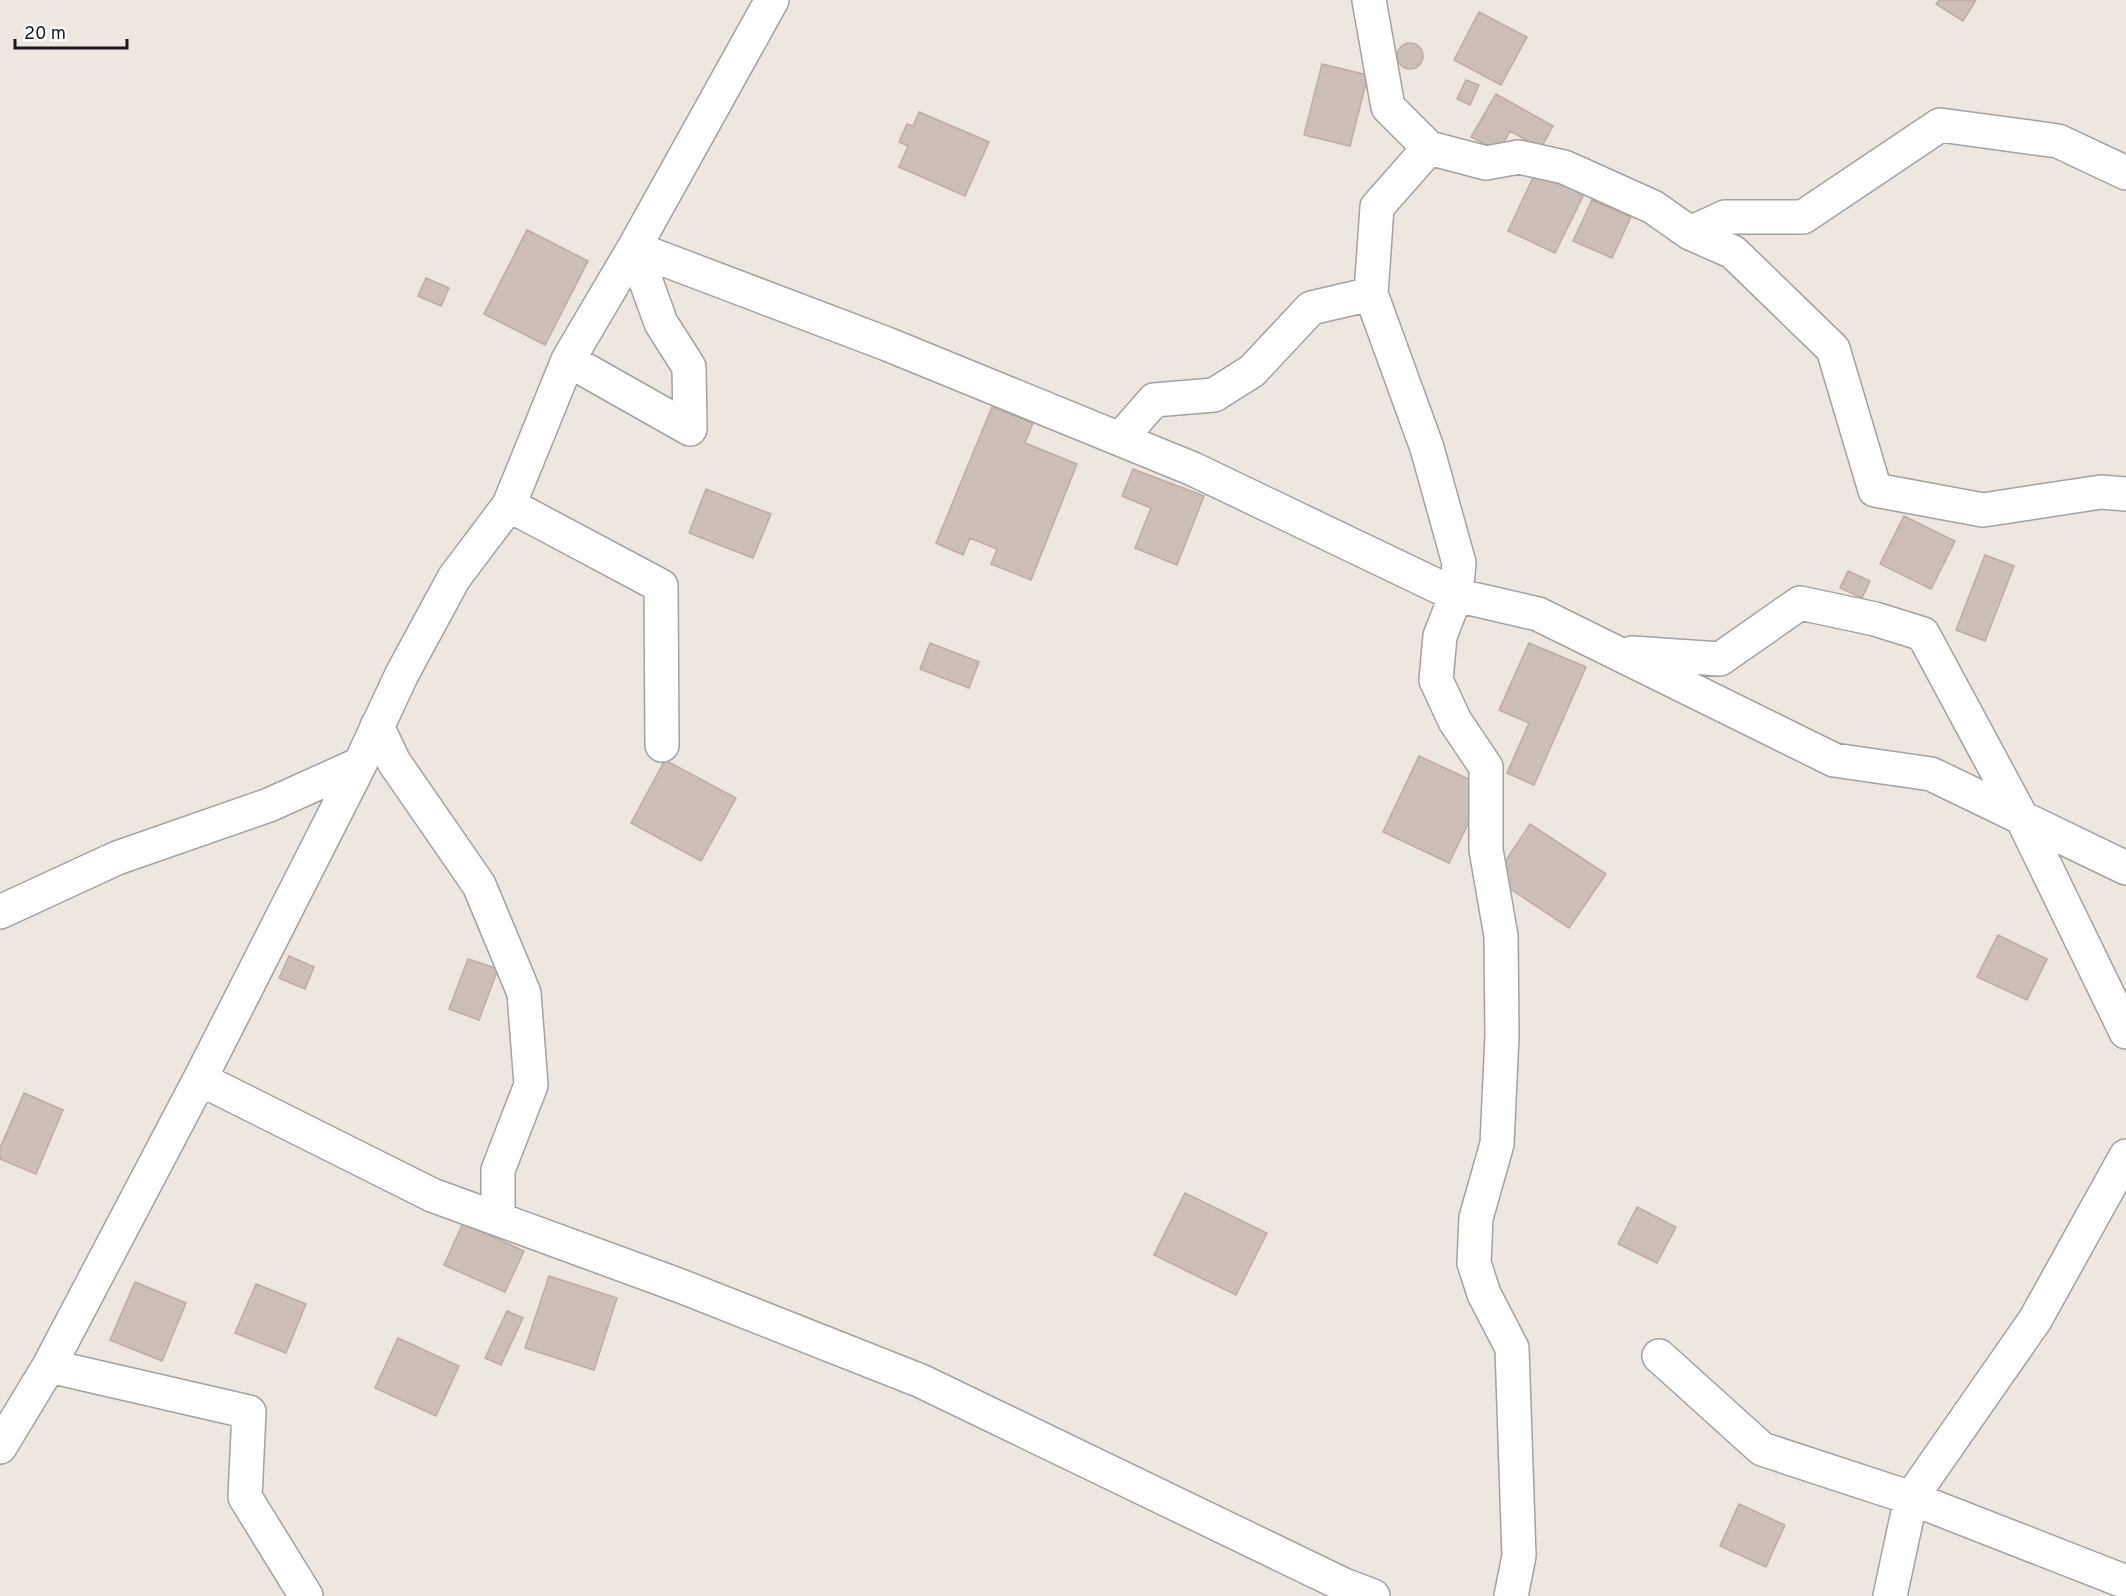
<svg xmlns="http://www.w3.org/2000/svg" width="2126" height="1596" viewBox="0 0 2126 1596" font-family="Overpass,sans-serif">
  <style>
    .building { fill: #cdbfb8; stroke: #c0aba1; stroke-width: 1.5 }
    .lines { fill: none; stroke-linecap: round; stroke-linejoin: round }
    .minor-casing { stroke: #a2a2a2; stroke-width: 36 }
    .minor { stroke: #fff; stroke-width: 33 }
  </style>
  <rect width="100%" height="100%" fill="#ede7df"/>
  <path class="building" d="M1939,0h37l-13,21 -27,-17z
    M1479,12l48,25 -26,48 -47,-25z
    M1397 56a13 13 0 1 1 26 0a13 13 0 1 1-26 0Z
    M1322,64l46,11 -18,71 -46,-11z
    M1466,80l13,5 -9,20 -13,-6z
    M1496,94l57,32 -12,22 -31,-17 -11,21 -28,-15z
    M919,112l70,30 -24,54 -66,-29 9,-21 -9,-4 8,-18 6,2z
    M1538,167l48,23 -31,63 -47,-22z
    M1592,200l39,17 -19,41 -39,-17z
    M527,230l61,31 -43,84 -61,-31z
    M426,278l23,10 -8,18 -23,-10z
    M992,407l41,16 -8,20 52,21 -46,116 -40,-16 6,-15 -27,-11 -7,17 -27,-12z
    M1133,469l71,27 -27,69 -42,-17 16,-40 -29,-12z
    M706,489l65,25 -18,44 -64,-25z
    M1904,516l51,25 -24,48 -51,-25z
    M1985,555l29,11 -29,75 -29,-11z
    M1848,571l22,10 -8,17 -22,-10z
    M930,643l49,19 -10,26 -49,-19z
    M1529,643l57,24 -52,118 -27,-12 22,-50 -30,-13z
    M1419,756l67,31 -37,76 -66,-31z
    M665,760l71,38 -35,63 -70,-38z
    M1530,824l76,50 -37,54 -75,-50z
    M1998,935l49,24 -20,41 -50,-23z
    M289,956l25,11 -9,22 -26,-11z
    M468,959l30,10 -19,51 -30,-11z
    M24,1093l39,17 -27,64 -36,-15v-11z
    M1185,1193l82,40 -31,62 -82,-40z
    M1637,1207l39,20 -19,36 -39,-19z
    M463,1223l61,28 -19,41 -61,-27z
    M549,1276l68,22 -23,72 -69,-22z
    M135,1282l51,21 -24,58 -52,-21z
    M256,1284l50,20 -20,49 -51,-20z
    M507,1311l16,7 -22,47 -16,-7z
    M398,1338l61,28 -23,50 -61,-28z
    M1739,1504l46,21 -19,42 -46,-21z"/>
  <g class="lines">
    <defs>
      <path id="minor" d="M1369,0l19,107 41,41 -52,59 -6,87 56,154 32,115 -3,32 -16,41 -4,44 19,41 31,46v83l15,86 1,100 -5,108 -21,74 -2,45 10,31 28,54 7,208 -8,40
        M1429,148l57,15 33,-6 45,10 89,40 37,26 35,-16h78l137,-92 118,16 68,32
        M1690,233l43,19 100,97 42,141 108,20 118,-18 25,2
        M568,360l122,69 -1,-62 -28,-44 -27,-75 253,96 306,125 263,126 82,19 296,146 97,14 195,94
        M1120,439l34,-39 60,-5 38,-24 59,-63 60,-14
        M509,505l152,81 1,159
        M1632,653l88,6 80,-56 75,16 48,15 99,184 104,214
        M377,726l17,36 85,123 45,108 7,92 -33,85v49
        M0,912l117,-54 152,-53 91,-41 42,-90 52,-96 55,-73 59,-145 66,-112 138,-248
        M200,1079l232,116 246,90 243,96 423,204 29,11
        M1659,1356l103,93 149,49 215,84
        M49,1366l200,46 -4,85 61,99
        M0,1447l49,-81 151,-287 160,-315
        M1890,1596l21,-98 124,-178 91,-164"/>
    </defs>
    <use href="#minor" class="minor-casing"/>
    <use href="#minor" class="minor"/>
  </g>
  <path d="M15 39v9h112v-9" fill="none" stroke="#1b1b1b" stroke-width="3"/>
  <text x="24" y="39" font-size="18" fill="#1b1b1b" stroke="#ffffff" stroke-width="4.5" paint-order="stroke">20 m</text>
</svg>
